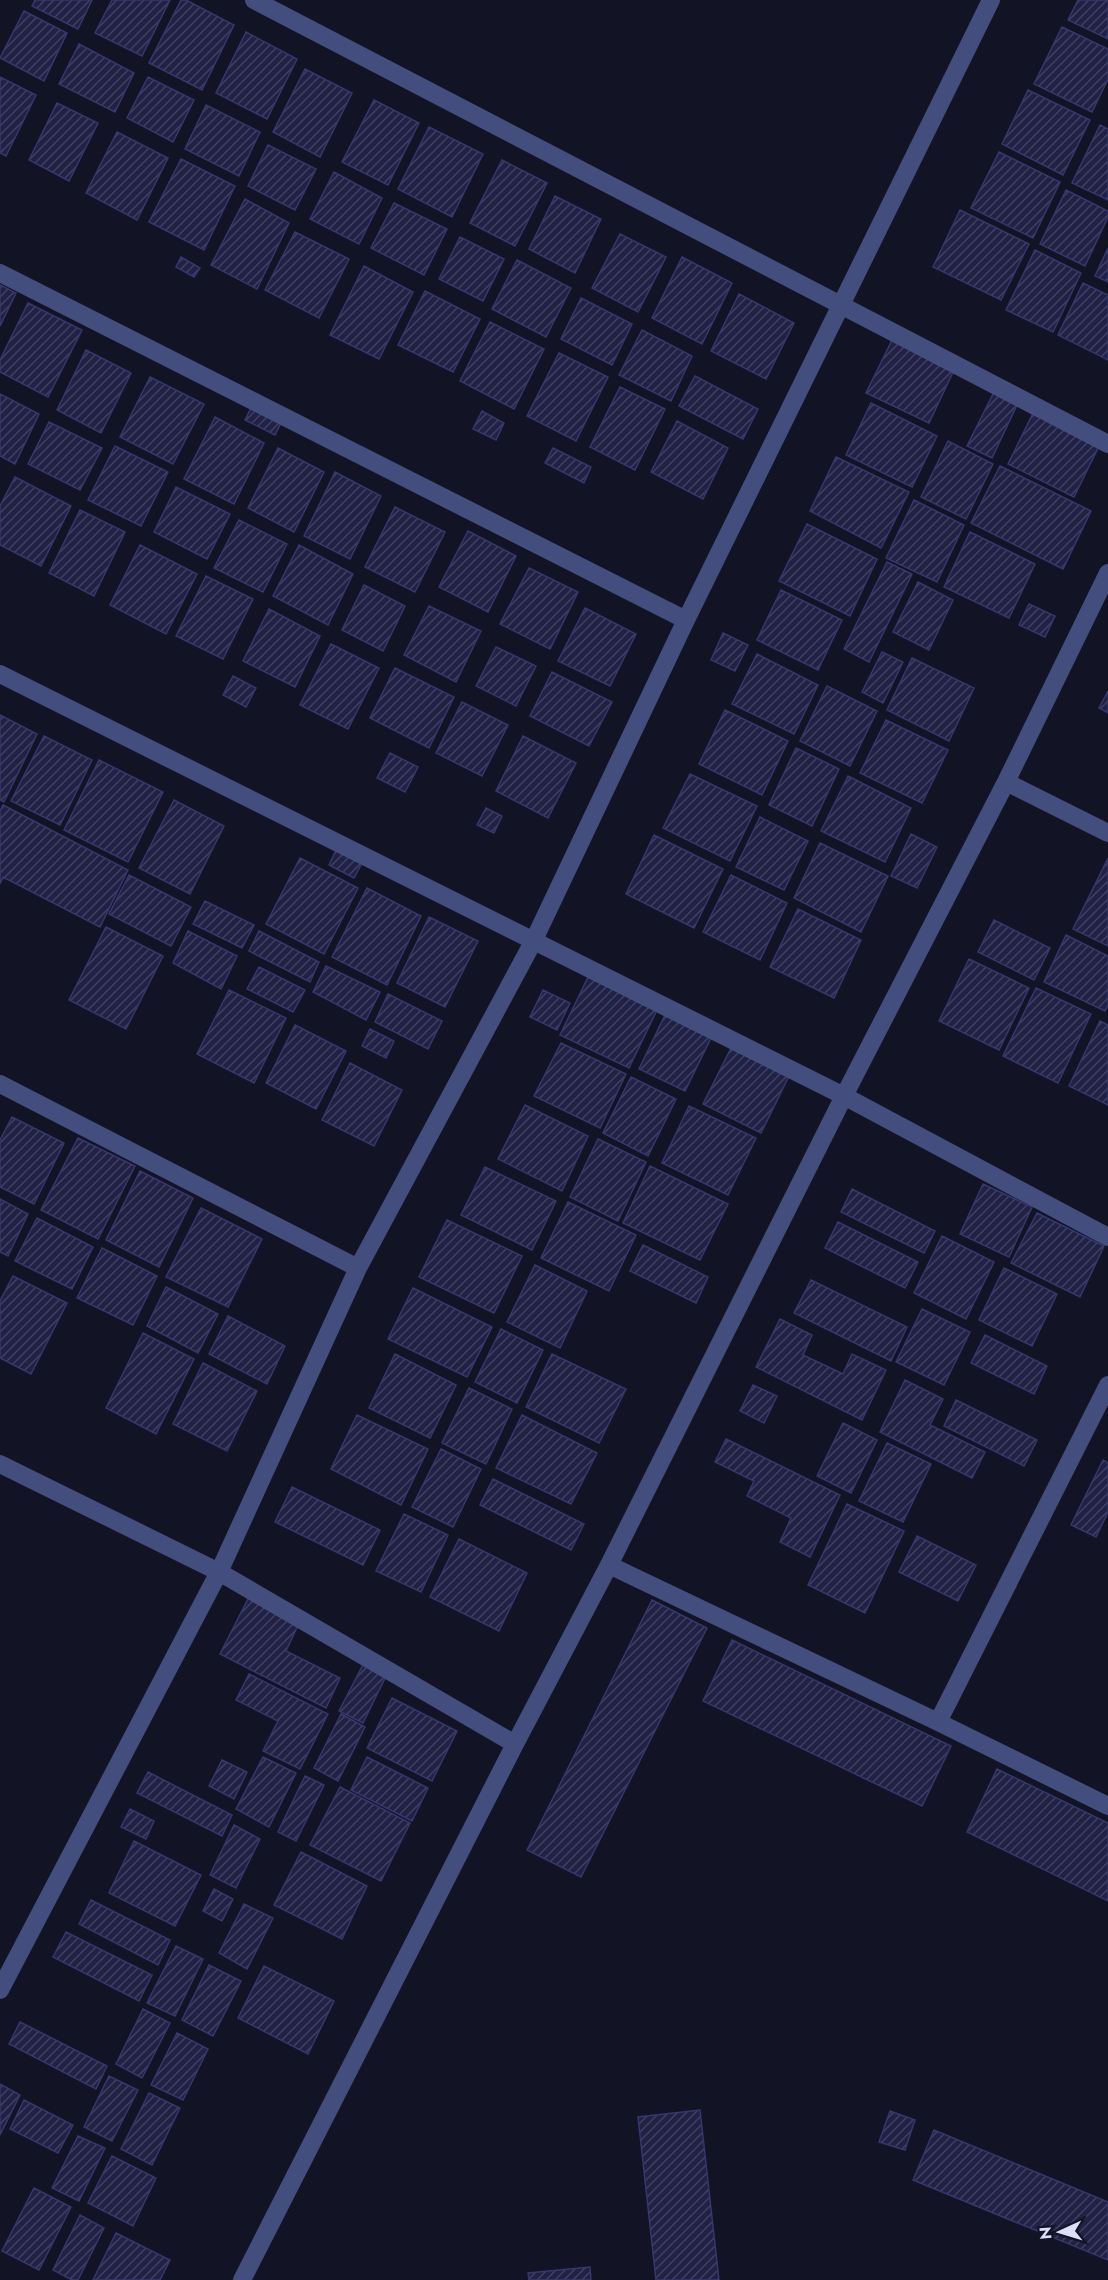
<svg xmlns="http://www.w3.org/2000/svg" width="1108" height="2280" viewBox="0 0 1108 2280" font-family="Jost,sans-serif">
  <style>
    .building { fill: url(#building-hatch); stroke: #35376e; stroke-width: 1.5 }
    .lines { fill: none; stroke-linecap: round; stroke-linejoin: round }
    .minor { stroke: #434e7f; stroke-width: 18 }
  </style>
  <defs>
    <pattern id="building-hatch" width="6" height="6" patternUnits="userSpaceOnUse" patternTransform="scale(1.5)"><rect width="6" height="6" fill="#202144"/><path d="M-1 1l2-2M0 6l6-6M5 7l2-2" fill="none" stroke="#404160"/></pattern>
  </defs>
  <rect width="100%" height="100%" fill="#121325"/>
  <path class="building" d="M35,0h57l-14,29 -46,-23z
    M112,0h58l-28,56 -47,-23z
    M181,0h5l48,25 -32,65 -53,-27z
    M1078,0h30v39l-40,-19z
    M24,11l43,22 -23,48 -44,-23z
    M1062,27l46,22v30l-16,33 -58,-28z
    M246,32l51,27 -30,60 -51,-26z
    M79,44l55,29 -19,39 -56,-28z
    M305,69l47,24 -32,64 -47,-25z
    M0,77l36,18 -30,61 -6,-3z
    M148,77l46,23 -21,42 -46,-24z
    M1028,90l62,30 -27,55 -61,-31z
    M374,100l45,23 -31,62 -46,-23z
    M57,103l41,20 -29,58 -40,-21z
    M206,105l54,27 -21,44 -54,-27z
    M1100,125l8,4v71l-36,-17z
    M429,127l54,27 -31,63 -54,-28z
    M117,132l51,26 -31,62 -51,-27z
    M268,145l48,24 -21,41 -47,-24z
    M999,152l61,30 -27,56 -62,-30z
    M181,159l54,27 -31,64 -55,-28z
    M502,160l45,23 -32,63 -45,-23z
    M334,172l48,26 -23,46 -49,-25z
    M1066,190l42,21v6l-23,49 -45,-22z
    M555,196l46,23 -26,54 -46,-24z
    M245,199l44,24 -32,66 -46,-24z
    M394,203l53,26 -23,46 -53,-27z
    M960,210l69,34 -28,56 -68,-33z
    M295,232l54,27 -30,59 -54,-28z
    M620,234l46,23 -28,55 -46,-24z
    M460,237l44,22 -21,42 -44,-22z
    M1108,248v34l-13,-6z
    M1035,250l46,23 -28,59 -47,-22z
    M181,257l19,11 -6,9 -18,-10z
    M682,257l50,26 -30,61 -50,-26z
    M517,260l54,28 -25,49 -54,-28z
    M364,266l49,26 -34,67 -49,-24z
    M1083,283l25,12v65l-50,-25z
    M0,285l16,8 -16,33z
    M425,291l55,28 -27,53 -55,-27z
    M739,294l55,29 -28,56 -55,-28z
    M581,298l51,26 -20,41 -51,-26z
    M28,303l54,27 -34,67 -48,-25v-12z
    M490,322l54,27 -30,60 -54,-28z
    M642,330l50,26 -21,45 -52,-26z
    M892,340l62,30 -25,53 -63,-30z
    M86,350l45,23 -30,60 -44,-23z
    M559,353l49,24 -32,64 -49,-25z
    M695,376l63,33 -15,30 -64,-33z
    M150,377l54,27 -31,60 -53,-27z
    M620,387l45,22 -30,61 -45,-23z
    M995,390l24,11 -27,57 -25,-12z
    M0,394l39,20 -24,50 -15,-8z
    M257,396l30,15 -12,24 -30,-15z
    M871,403l66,33 -25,51 -66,-32z
    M482,411l22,12 -8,17 -23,-11z
    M1034,411l66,33 -26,53 -66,-33z
    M215,417l49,26 -30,61 -50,-25z
    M677,421l51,27 -25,51 -52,-27z
    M49,422l53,26 -22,42 -52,-26z
    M948,441l45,23 -27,55 -45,-22z
    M115,446l53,26 -27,54 -53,-26z
    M278,448l46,24 -30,60 -46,-24z
    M553,448l38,19 -7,16 -39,-20z
    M836,457l73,35 -28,56 -71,-37z
    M1000,466l91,45 -28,58 -92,-46z
    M335,472l46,24 -31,63 -46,-23z
    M15,477l56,29 -30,60 -41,-21v-39z
    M176,487l54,27 -23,45 -53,-27z
    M914,500l50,25 -27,57 -51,-24z
    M395,507l50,25 -30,60 -50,-25z
    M80,510l45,22 -31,64 -45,-23z
    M239,520l48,24 -24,48 -49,-24z
    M807,524l70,35 -27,57 -71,-35z
    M468,531l48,25 -28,56 -49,-25z
    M970,532l65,32 -26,54 -65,-31z
    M140,545l57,29 -31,60 -56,-29z
    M299,545l54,29 -25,51 -55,-29z
    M887,562l25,12 -43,88 -25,-13z
    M529,568l49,24 -28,57 -50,-25z
    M206,576l47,23 -30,60 -47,-23z
    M918,582l35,18 -24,50 -36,-18z
    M364,585l41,21 -22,45 -41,-21z
    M781,590l61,30 -24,50 -61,-30z
    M1029,604l26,12 -10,21 -26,-12z
    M429,606l52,25 -25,51 -52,-27z
    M585,608l51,26 -26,52 -52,-25z
    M269,609l51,27 -25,51 -52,-26z
    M723,633l25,12 -13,26 -24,-11z
    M331,644l48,24 -31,61 -48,-24z
    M496,647l40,19 -20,40 -40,-20z
    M882,652l21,10 -20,41 -21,-11z
    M757,654l61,31 -24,49 -62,-30z
    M912,658l62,30 -25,53 -62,-31z
    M395,668l59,29 -25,51 -59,-30z
    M552,672l60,30 -23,44 -59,-30z
    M233,676l23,12 -10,19 -23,-12z
    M827,686l50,25 -27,55 -50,-25z
    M1108,691v22l-9,-5z
    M462,702l46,23 -26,51 -46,-23z
    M725,710l63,31 -26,54 -63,-31z
    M0,715l37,19 -33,68 -4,-2z
    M886,720l62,30 -26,53 -62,-30z
    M44,736l48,24 -32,65 -49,-24z
    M523,736l53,27 -28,55 -52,-27z
    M796,748l43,21 -27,57 -43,-21z
    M390,753l28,14 -13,25 -28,-14z
    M99,760l64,32 -35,70 -64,-32z
    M690,774l67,32 -27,55 -67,-33z
    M848,776l63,32 -26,54 -64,-31z
    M174,800l50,26 -34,68 -51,-26z
    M3,805l125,65 -28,57 -97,-50 -3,7v-73z
    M486,808l16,8 -8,17 -17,-8z
    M760,817l48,24 -24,49 -48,-23z
    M911,834l26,13 -20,41 -26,-12z
    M654,835l69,34 -29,59 -68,-34z
    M820,843l68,33 -27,56 -67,-34z
    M337,848l26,13 -9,17 -25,-13z
    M300,858l58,30 -34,66 -58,-30z
    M1108,858v88l-35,-17z
    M129,875l62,32 -20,39 -62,-32z
    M731,875l56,28 -27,57 -57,-28z
    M367,888l54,28 -34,69 -55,-28z
    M205,901l49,24 -12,23 -49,-24z
    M798,909l63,31 -27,58 -64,-31z
    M429,917l49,24 -33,66 -48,-24z
    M994,920l56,28 -16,32 -56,-28z
    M106,927l57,29 -37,73 -57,-29z
    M188,931l49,25 -16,33 -48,-26z
    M259,931l60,31 -9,20 -61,-31z
    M1066,935l42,21v49l-3,6 -61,-29z
    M969,959l60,29 -30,62 -60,-29z
    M326,966l54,26 -14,28 -53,-28z
    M259,967l46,23 -12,22 -46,-23z
    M588,977l69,33 -28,58 -69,-33z
    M1036,988l55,26 -33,69 -55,-27z
    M229,990l57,28 -32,65 -57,-29z
    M543,990l27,13 -13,27 -27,-13z
    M388,994l54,27 -14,28 -53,-27z
    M665,1015l46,23 -26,53 -46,-22z
    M1100,1021l8,4v80l-39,-19z
    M295,1025l51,26 -30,58 -50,-26z
    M370,1029l24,12 -8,17 -24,-12z
    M561,1043l65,31 -26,54 -66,-32z
    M731,1048l58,28 -28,57 -58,-29z
    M350,1063l52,27 -28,56 -52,-26z
    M631,1077l45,22 -28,57 -45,-23z
    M525,1105l63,31 -26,55 -64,-32z
    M689,1106l67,32 -28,57 -66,-32z
    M12,1117l52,26 -30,61 -34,-17v-47z
    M78,1138l57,28 -37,73 -57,-29z
    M598,1139l48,23 -28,59 -48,-24z
    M650,1166l78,38 -28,56 -77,-37z
    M485,1167l71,34 -24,49 -71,-35z
    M140,1171l53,27 -34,69 -53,-27z
    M983,1184l49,23 -23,50 -49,-23z
    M852,1189l83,42 -11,22 -83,-41z
    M0,1199l28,15 -20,42 -8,-4z
    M568,1202l68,33 -27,56 -68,-33z
    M201,1208l61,31 -34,68 -62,-30z
    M1037,1213l67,33 -24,51 -69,-34z
    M37,1218l56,29 -21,42 -57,-28z
    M447,1220l75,36 -28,57 -75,-36z
    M838,1222l80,40 -13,26 -80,-40z
    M942,1236l52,26 -28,57 -52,-26z
    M643,1245l65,32 -12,26 -66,-32z
    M102,1248l55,28 -24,49 -56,-27z
    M535,1265l52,26 -27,57 -53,-26z
    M1004,1268l53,26 -25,52 -53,-26z
    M13,1276l54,27 -36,71 -31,-16v-57z
    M811,1280l96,47 -16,34 -97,-48z
    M166,1287l52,27 -20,39 -51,-27z
    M413,1288l79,39 -25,50 -79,-38z
    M922,1309l48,23 -26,53 -48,-23z
    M228,1316l57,30 -18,38 -58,-30z
    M780,1319l32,16 -9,20 40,19 9,-20 34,16 -24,50 -106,-53z
    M501,1329l42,21 -26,53 -42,-21z
    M143,1333l51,26 -38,75 -50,-26z
    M985,1335l62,31 -13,28 -63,-31z
    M395,1354l61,31 -26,53 -61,-30z
    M552,1354l74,35 -27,54 -73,-36z
    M203,1363l54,28 -30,60 -54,-27z
    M905,1380l38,19 -13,26 55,27 -13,26 -92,-46z
    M753,1385l24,11 -13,27 -24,-12z
    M469,1388l43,21 -26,55 -44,-21z
    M956,1400l81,40 -13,26 -80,-40z
    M357,1415l71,34 -27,56 -70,-36z
    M522,1415l75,38 -26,51 -75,-36z
    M843,1423l34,17 -26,53 -34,-17z
    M726,1439l114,56 -30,62 -30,-15 11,-24 -44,-22 7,-15 -39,-19z
    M887,1443l44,21 -28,58 -44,-21z
    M441,1449l40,20 -28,58 -41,-20z
    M1103,1460l5,3v49l-12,25 -25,-12z
    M493,1479l91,45 -13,26 -91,-45z
    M292,1487l88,43 -17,35 -88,-43z
    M847,1504l57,27 -39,82 -57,-28z
    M404,1514l44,21 -27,57 -45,-21z
    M917,1536l59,29 -18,36 -59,-29z
    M459,1539l68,34 -28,58 -69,-34z
    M249,1597l50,26 -13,28 54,27 -14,30 -106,-54z
    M652,1600l55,28 -126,249 -54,-27z
    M732,1640l219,106 -29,60 -219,-105z
    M365,1661l23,11 -25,51 -24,-12z
    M249,1674l79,40 -28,55 -37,-18 15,-30 -42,-21z
    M392,1698l65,33 -25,50 -65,-33z
    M341,1714l24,13 -27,54 -24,-13z
    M263,1757l33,16 -27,54 -33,-18z
    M367,1757l61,31 -16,33 -61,-31z
    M222,1760l25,12 -13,27 -25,-13z
    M997,1769l111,54v78l-141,-69z
    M148,1772l84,43 -10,21 -85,-43z
    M305,1776l19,9 -28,56 -18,-9z
    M340,1787l70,36 -29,58 -71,-36z
    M130,1809l24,12 -8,18 -25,-12z
    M234,1825l26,14 -24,49 -26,-13z
    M134,1841l67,34 -26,51 -66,-33z
    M301,1852l66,34 -25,53 -68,-34z
    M214,1889l19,10 -11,22 -19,-10z
    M91,1900l79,40 -12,25 -79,-41z
    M244,1904l29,14 -26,51 -28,-16z
    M66,1932l86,43 -13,26 -86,-44z
    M176,1946l27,13 -28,57 -28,-13z
    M209,1965l32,16 -28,55 -31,-16z
    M264,1966l70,35 -26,53 -70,-36z
    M143,2009l27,14 -28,55 -26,-14z
    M20,2022l87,44 -11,23 -87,-45z
    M177,2033l31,16 -25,51 -32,-15z
    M109,2076l29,14 -26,51 -28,-14z
    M0,2084l20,11 -20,40z
    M149,2093l31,15 -28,57 -31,-16z
    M24,2100l49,25 -15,28 -48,-24z
    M700,2110l19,170h-63l-18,-163z
    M890,2111l25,9 -10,30 -26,-8z
    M934,2130l174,72v58l-195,-80z
    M78,2136l27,12 -26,53 -27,-13z
    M112,2156l44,22 -23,48 -45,-23z
    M34,2188l37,19 -32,63 -37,-19z
    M80,2215l24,13 -26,52h-6l-19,-10z
    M116,2233l54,27 -10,20h-67z
    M590,2267l1,13h-62l-1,-7z"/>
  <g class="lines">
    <path class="minor" d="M254,0l854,444
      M0,273l686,347
      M0,674l844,422 264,141
      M1006,782l102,51
      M0,1084l358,184
      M0,1464l219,108 296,172
      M609,1565l329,157 170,84
      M938,1722l170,-337
      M0,1990l219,-418 139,-304 175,-326 153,-322 305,-620
      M242,2280l273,-536 94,-179 235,-469 162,-314 102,-209"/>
  </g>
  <g transform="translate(1060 2232) rotate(266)" stroke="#121325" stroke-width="4.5" paint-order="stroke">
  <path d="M0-4.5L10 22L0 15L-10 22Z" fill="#dbdffb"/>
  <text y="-9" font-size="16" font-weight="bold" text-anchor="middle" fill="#dbdffb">N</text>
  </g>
</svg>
